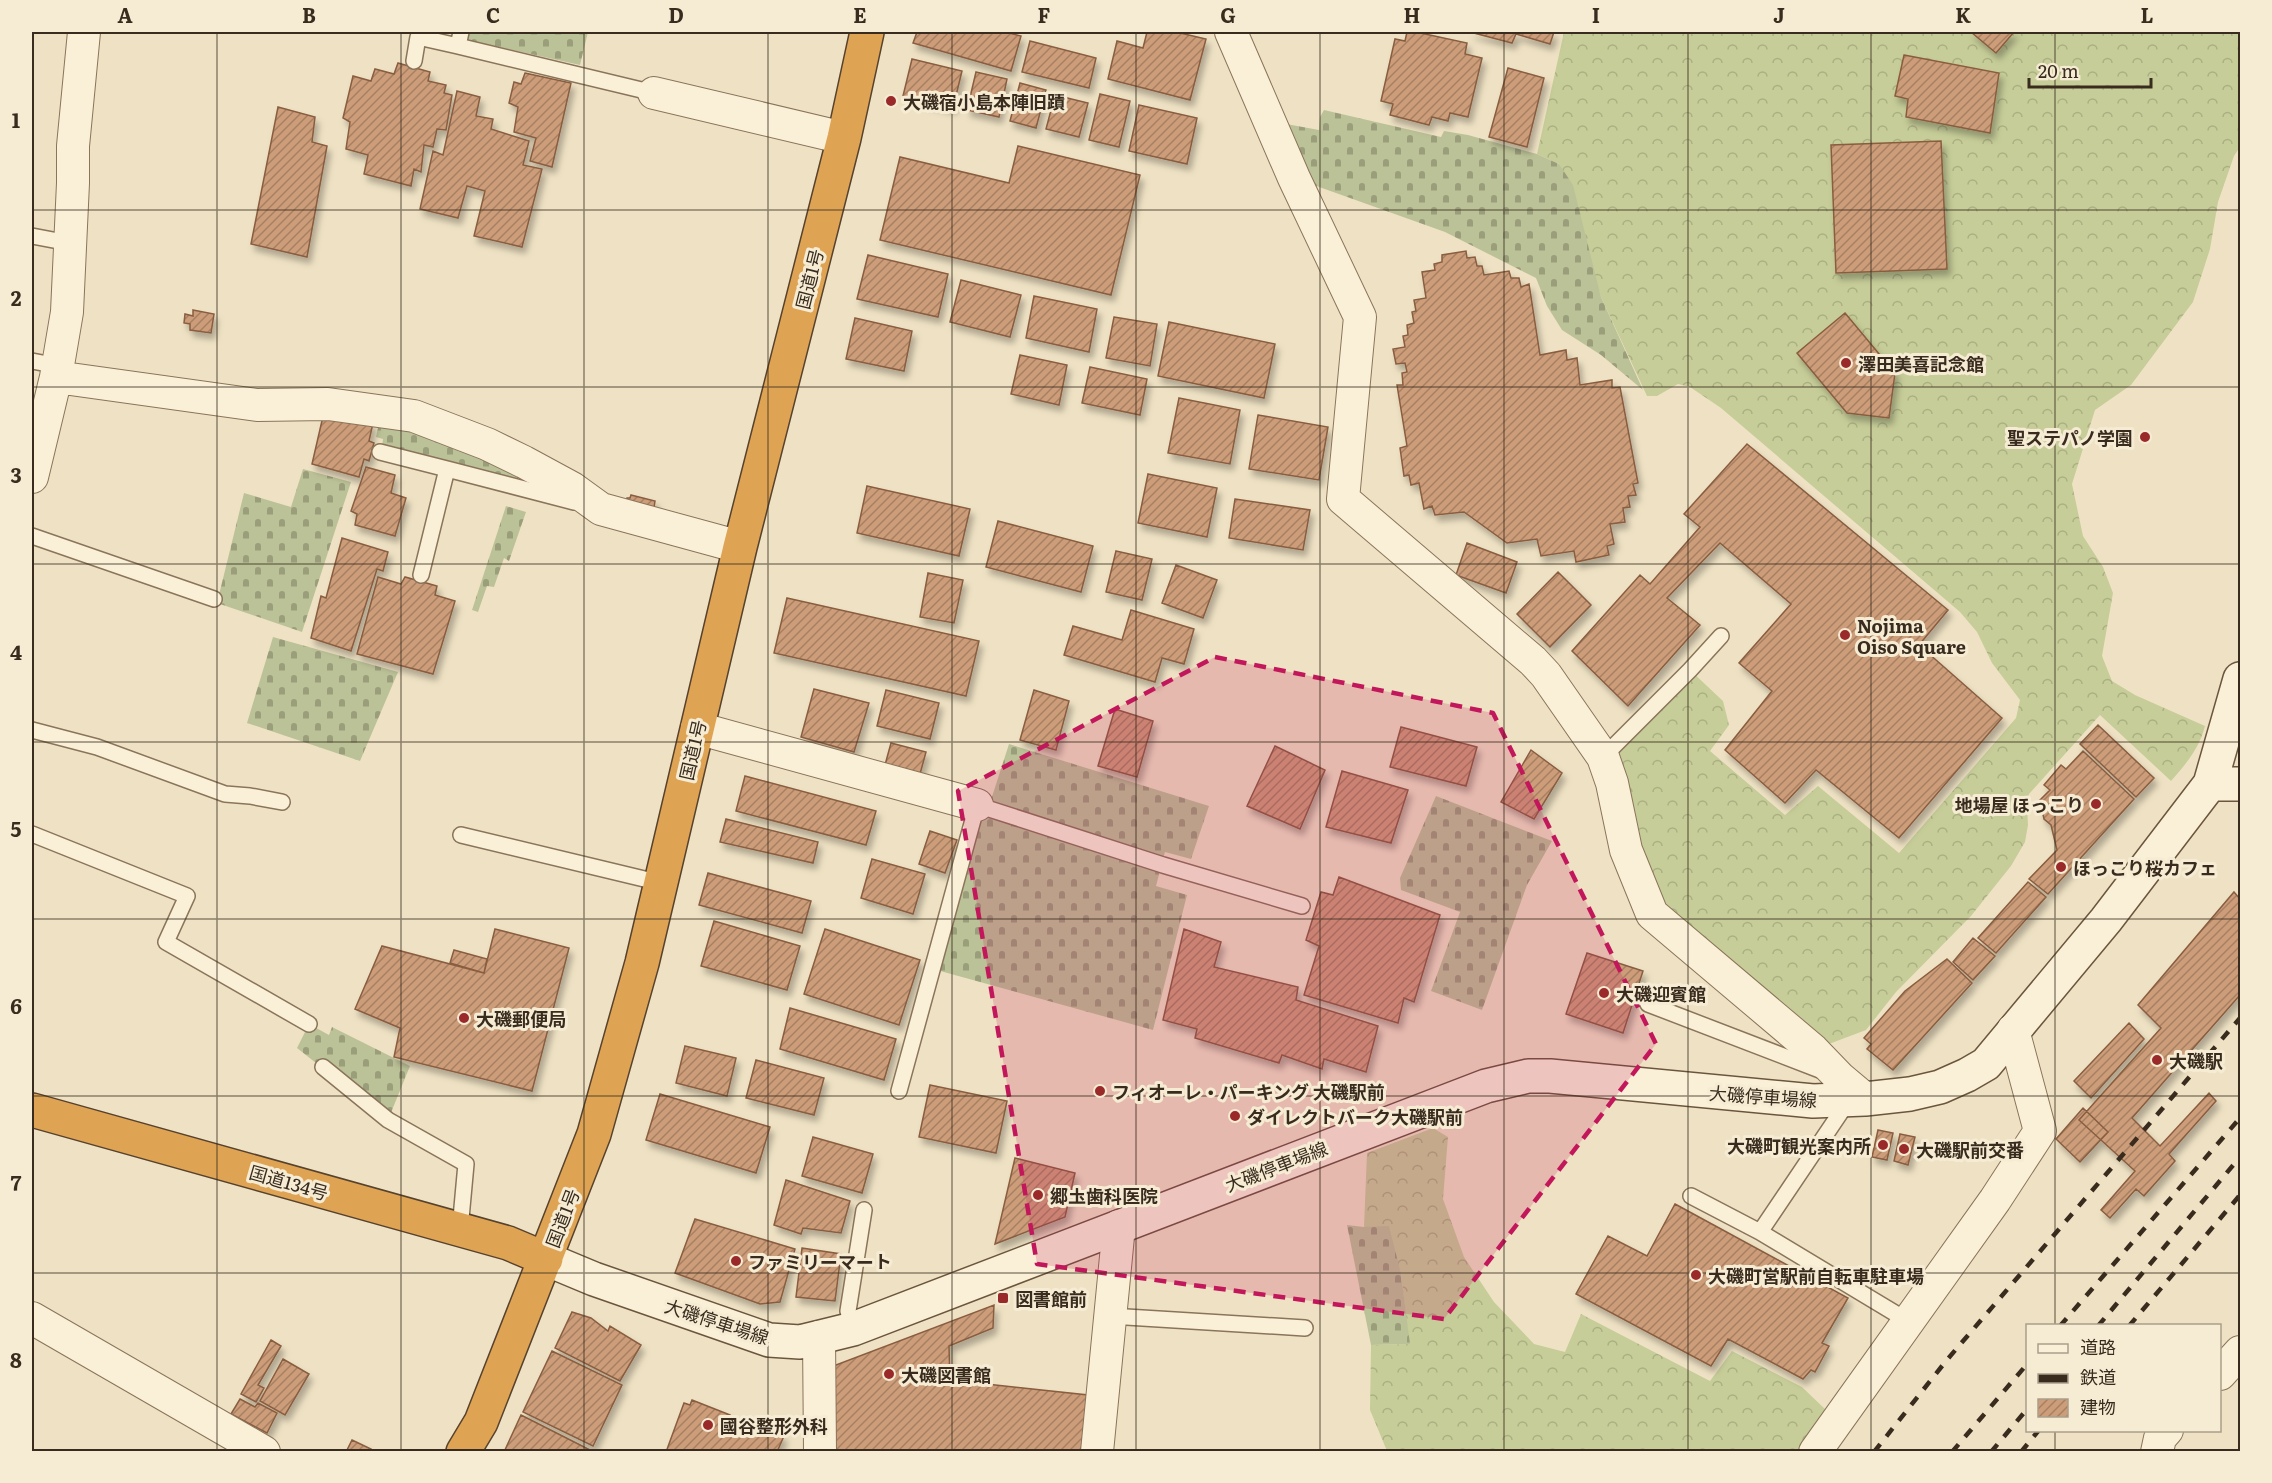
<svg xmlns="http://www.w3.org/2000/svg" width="2272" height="1483" viewBox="0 0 2272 1483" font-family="Literata,'Noto Sans JP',serif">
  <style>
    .forest { fill: url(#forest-crowns) }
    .cemetery { fill: url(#cemetery-stones) }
    .building { fill: url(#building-hatch); stroke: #895d40; stroke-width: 1.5; filter: url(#shadow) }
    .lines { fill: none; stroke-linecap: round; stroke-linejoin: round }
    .lane-casing { stroke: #8a745a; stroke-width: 18 }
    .street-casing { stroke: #8a745a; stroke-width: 34 }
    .secondary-casing { stroke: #6b553d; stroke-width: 36 }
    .highway-casing { stroke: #57422e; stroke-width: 36 }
    .lane { stroke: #f9f0d7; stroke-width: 15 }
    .street { stroke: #f9f0d7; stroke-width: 32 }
    .secondary { stroke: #f9f0d7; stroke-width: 33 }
    .highway { stroke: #dfa354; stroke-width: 33 }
    .rail { stroke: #392c1e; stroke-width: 4.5; stroke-dasharray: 10 10; stroke-linecap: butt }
    .marked { fill: #c2185b; fill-opacity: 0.2; stroke: #c2185b; stroke-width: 4.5; stroke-dasharray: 12 8; stroke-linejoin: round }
    .grid { fill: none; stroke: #392c1e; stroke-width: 1.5; stroke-opacity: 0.55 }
    .poi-dot { fill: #992a29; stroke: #f6ecd4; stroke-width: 2 }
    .labels { text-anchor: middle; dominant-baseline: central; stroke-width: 6; stroke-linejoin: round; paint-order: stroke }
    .poi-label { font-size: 18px; font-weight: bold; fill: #392c1e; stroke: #f6ecd4; text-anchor: start }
    .street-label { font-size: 18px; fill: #392c1e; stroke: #f6ecd4 }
    .neatline { fill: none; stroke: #392c1e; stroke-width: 2 }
    .grid-label { font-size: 20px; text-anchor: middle; font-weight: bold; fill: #392c1e }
  </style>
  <defs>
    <pattern id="forest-crowns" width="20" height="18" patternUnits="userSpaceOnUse" patternTransform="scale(1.5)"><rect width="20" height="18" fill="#c6cd98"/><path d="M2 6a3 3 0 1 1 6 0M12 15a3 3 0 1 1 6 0" fill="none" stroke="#abb083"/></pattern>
    <pattern id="cemetery-stones" width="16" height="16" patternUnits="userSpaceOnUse" patternTransform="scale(1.5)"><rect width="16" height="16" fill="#bcc297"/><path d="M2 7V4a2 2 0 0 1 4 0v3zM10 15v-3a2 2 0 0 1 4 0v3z" fill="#9a9e7b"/></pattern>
    <pattern id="building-hatch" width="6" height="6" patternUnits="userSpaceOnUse" patternTransform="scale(1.5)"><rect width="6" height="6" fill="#cd9d79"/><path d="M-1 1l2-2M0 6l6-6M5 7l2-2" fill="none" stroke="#a78063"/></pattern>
    <filter id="shadow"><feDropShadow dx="3.5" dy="6" stdDeviation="3" flood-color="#0004"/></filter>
  </defs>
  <rect width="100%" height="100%" fill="#efe2c4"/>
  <path class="forest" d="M1564,32h676v115l-6,9 -16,46 -8,47 -17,53 -62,83 -36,25 -23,74 11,52 20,31 10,26 -11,63 10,25 23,14 70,31c-6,23 -19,38 -34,55l-71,-66 -71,79 -2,11 1,20 -3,17 -14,24 -40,50 -75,76 -30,38 -53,20 -161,-136 -49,-157 87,-87 33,31 6,24 -19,26 75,64 33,-29 81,67 117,-135 4,-18 -28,-37 -15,-31 -17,-20 -239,-204 -31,-21 -12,-3 -21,12h-10l-46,-99 -42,-133 -22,-10z
    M1433,1128l15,9 -5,62 21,58 30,45 40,42 31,8 16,-38 129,67 22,-30 70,36 24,23 -29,41h-410l-17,-41 1,-65 38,-1 -8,-70 -37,-47 3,-74z"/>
  <path class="cemetery" d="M469,32h119l-8,33 -113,-25z
    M1324,110l117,27 3,-6 24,4 69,19 22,10 14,21 28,112 42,93 -42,-35 -39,-25 -15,-24 -11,-28 -91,-46 -151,-54 -24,-57 49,9 1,-13z
    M380,418l142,49 -5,15 -135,-35 1,-8 -7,-2z
    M303,469l48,13 -49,150 -85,-29 27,-110 47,14z
    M506,506l20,6 -17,49 -5,-3 -10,29 -7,-1 -9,26 -6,-2z
    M273,637l125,35 -38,89 -113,-38z
    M1009,744l200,62 -18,53 -26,-7 -9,34 31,9 -34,135 -220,-61 44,-164 11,4z
    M1436,796l116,45 -25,44 -45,125 -51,-19 29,-79 -59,-22 -1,-12z
    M309,1024l20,11 3,-8 78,39 -22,54 -91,-72z
    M1347,1225l17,2 25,-1 12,48 9,70 -39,1z"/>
  <path class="building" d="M917,32h88l16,4 -10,35 -98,-28z
    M1147,32h29l30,7 -16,61 -82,-21 9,-38 26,7z
    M1407,32h9l51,11 -2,11 17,4 -14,59 -18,-4 -2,8 -16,-4 -3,8 -39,-10 3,-11 -12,-3 14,-62 10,2z
    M1470,32h84l-4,12 -34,-10 -4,9z
    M1971,32h43l-18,21z
    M1030,41l66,17 -7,30 -67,-16z
    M1904,55l95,18 -9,60 -84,-16 2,-18 -13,-3z
    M912,59l50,12 -9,37 -50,-12z
    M398,63l32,9 -2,9 18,4 -2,8 8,2 -6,35 -9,-1 -4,18 -9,-2 -3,27 -7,-3 -3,17 -47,-12 4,-19 -22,-6 4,-27 -7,-4 10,-42 18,5 4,-12 19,5z
    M1508,68l36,10 -17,69 -38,-10z
    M976,72l31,7 -8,38 -32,-7z
    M525,73l46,10 -19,84 -22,-6 6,-23 -22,-6 4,-25 -9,-4 5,-21 7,2z
    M1020,83l26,7 -10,38 -26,-7z
    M457,91l23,6 -4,19 17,3 -2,10 38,12 -6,24 19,4 -20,78 -48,-11 11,-45 -18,-5 -9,32 -38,-9 13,-58 10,4z
    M1100,94l30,7 -11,46 -30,-7z
    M1055,95l33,8 -9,34 -33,-8z
    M1139,105l58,13 -10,46 -58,-13z
    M278,107l37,10 -3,25 15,4 -20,111 -56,-13z
    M1941,141l6,128 -111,4 -5,-128z
    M1018,146l122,29 -29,120 -231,-55 20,-83 109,26z
    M1466,251l1,7 8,-1 2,9h5l2,9 25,-4 2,7h8l2,9 8,-3 11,71 26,-5 1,10 10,-2 3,27 32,-5v8l8,-1 18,96 -5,1 3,11 -8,1 2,11 -7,1 2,14 -15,2 4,20 -7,2 2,9 -33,7 -2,-11 -33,5 -4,-17 -30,4 -43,-31 -29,3 -3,-9 -8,3 -5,-26 -8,2 -2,-10 -5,1 -4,-28 7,-2 -10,-61h6l-1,-12 5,-1 -2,-9 -9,1 -3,-15 12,-2 -2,-11 5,-1 -1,-10 7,-2 -2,-11 4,-1 -2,-11 12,-2 -4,-26 13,-2 -1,-6 8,-2v-7z
    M868,255l80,19 -10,43 -81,-18z
    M961,280l60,15 -11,42 -60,-15z
    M1034,296l63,13 -8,43 -63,-14z
    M193,310l21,4 -3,19 -21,-3v-6l-6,-1 1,-9 8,2z
    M1845,313l50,60 -6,45 -42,-5 -50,-60z
    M1114,317l43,7 -7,42 -44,-8z
    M855,318l57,13 -8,40 -58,-12z
    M1169,322l106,22 -11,54 -106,-22z
    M1020,355l47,10 -8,40 -48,-11z
    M1090,367l57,12 -7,36 -58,-12z
    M1179,398l61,12 -10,54 -62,-11z
    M324,412l49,11 -4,18 5,2 -5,18 -5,-2 -5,18 -47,-13z
    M1258,415l70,12 -9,53 -70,-11z
    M1747,444l201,166 -29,35 83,73 -103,120 -83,-68 -31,33 -60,-53 47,-59 -33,-28 52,-59 -71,-61 -53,55 33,27 -72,81 -56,-55 68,-76 10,9 50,-57 -16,-13z
    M366,467l29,8 -4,18 15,5 -11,38 -40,-11 2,-11 -6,-3z
    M1148,474l69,14 -10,49 -69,-14z
    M867,486l103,23 -11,47 -102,-23z
    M631,495l24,6 -2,13 -27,-10 1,-6h3z
    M1235,499l75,11 -7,40 -74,-12z
    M998,521l95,25 -12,46 -95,-25z
    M342,538l46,14 -5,19 -6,-2 -26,82 -40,-13 10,-42 5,2z
    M1467,543l50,19 -11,31 -50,-18z
    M1116,551l36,8 -10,41 -36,-8z
    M1176,565l41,15 -14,38 -41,-15z
    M1558,572l33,33 -41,42 -33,-33z
    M928,573l35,7 -9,43 -34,-6z
    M378,577l23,7 4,-7 32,9 -2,9 20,6 -22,73 -76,-20z
    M787,598l192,43 -13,55 -192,-43z
    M1131,610l63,19 -10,35 -22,-6 -7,24 -91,-27 9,-29 49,14z
    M814,689l55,14 -15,49 -53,-15z
    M886,690l53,13 -9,36 -53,-13z
    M1034,690l35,11 -13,49 -36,-10z
    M1115,709l38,12 -16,56 -39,-11z
    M2098,725l56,53 -18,19 -56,-53z
    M1401,727l76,20 -11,39 -76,-19z
    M891,743l35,9 -6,22 -35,-9z
    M1275,746l50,24 -25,59 -53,-23z
    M1531,750l31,23 -28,46 -33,-17z
    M2083,751l51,48 -86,95 -19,-15 28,-29 -6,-25 -7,-6 -4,-19 10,-10 -6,-5 17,-20 5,4z
    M1342,771l66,19 -17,53 -65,-16z
    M745,776l131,35 -10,34 -130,-34z
    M726,819l92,23 -5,21 -93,-21z
    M930,831l27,9 -12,33 -26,-9z
    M872,859l53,15 -12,40 -52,-16z
    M708,873l103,28 -9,32 -103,-28z
    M1339,877l101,38 -26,87 -10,-4 -6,25 -94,-28 15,-49 -13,-6 15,-48 12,3z
    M2028,882l18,15 -50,56 -18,-15z
    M2234,892l6,7v96l-108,123 28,28 49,-53 7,8 -47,53 6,7 -31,35 -8,-7 -26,29 -9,-8 34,-39 -56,-51 82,-92 -23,-23z
    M714,921l86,25 -13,44 -86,-24z
    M495,929l74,19 -37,143 -138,-34 6,-29 -45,-19 27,-63 102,27z
    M825,929l95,31 -21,65 -95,-31z
    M1184,929l37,13 -7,25 84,20 -2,13 82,26 -12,46 -42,-13 -2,10 -40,-14 -3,8 -84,-25 2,-9 -34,-9z
    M1973,938l22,18 -22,24 -20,-18z
    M454,950l33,9 -3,14 -34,-10z
    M1587,953l56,18 -20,62 -57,-19z
    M1947,959l25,24 -79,87 -26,-21 4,-5 -7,-6 41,-47z
    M790,1008l106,31 -12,41 -104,-31z
    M2129,1023l15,16 -53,59 -17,-17z
    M685,1046l51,12 -9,38 -51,-13z
    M756,1060l68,18 -10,37 -68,-17z
    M930,1085l77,16 -11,52 -77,-16z
    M660,1094l110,33 -14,46 -110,-33z
    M2083,1108l25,24 -28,30 -24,-23z
    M1878,1130l15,3 -6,27 -15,-3z
    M1900,1134l15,3 -7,28 -14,-4z
    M813,1137l60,17 -11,39 -60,-17z
    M1015,1158l60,15 -10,44 -70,27z
    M786,1180l64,21 -9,32 -38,-5 -2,6 -27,-9z
    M1675,1204l173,94 -26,45 7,3 -14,26 -4,-2 -8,9 -75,-40 -17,27 -135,-72 32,-58 39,20z
    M695,1219l100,30 -15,53 -20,2 -85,-31z
    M802,1248l39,6 -6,47 -39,-4z
    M994,1305l-1,23 -44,18 1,34 138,15 -7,57h-251l-2,-84z
    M572,1312l19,6 17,13 2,-5 31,19 -21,36 -65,-33z
    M271,1340l10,6 -23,39 6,3 -8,14 -15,-8z
    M552,1351l70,34 -29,61 -70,-34z
    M283,1359l26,15 -24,41 -25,-14z
    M240,1399l15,8 3,-4 19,10 -10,20 -36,-19z
    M692,1400l38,15 -2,5 19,8 2,-6 35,14 -7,16h-111l18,-49 6,2z
    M521,1415l73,37h-90z
    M352,1440l19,9 -2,3h-23z"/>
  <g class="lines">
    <defs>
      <path id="lane" d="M461,32l-3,14 196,47
        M414,61l4,-24 40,9
        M32,236l37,7
        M32,361l26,5
        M380,452l67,17
        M32,536l182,63
        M421,575l26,-106 127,33
        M32,730l65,17 128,47 25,2 32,6
        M1603,757l87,-87 31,-34
        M32,834l155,62 -21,46 143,82
        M461,835l200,48
        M1648,1004l177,68
        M323,1067l65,53 78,44 -6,65
        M899,1091l78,-286 186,60 139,41
        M1691,1196l69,36 148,89
        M1760,1232l89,-132
        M1110,1316l195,12
        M853,1329l-5,-18 16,-101"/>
      <path id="street" d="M1231,32l63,146 66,139 -17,182 190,162 13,14 57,82 9,26 14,67 26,64 161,136 27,28 25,21
        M654,93l190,45
        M56,377l201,28 71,-1 86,12 73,28 37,18 48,26 29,21 139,38
        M32,477l24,-100 11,-65 6,-129v-37l11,-114
        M697,728l280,77
        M32,1318l232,134
        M819,1337l1,115
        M2220,1374l20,-22
        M1097,1452l22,-226
        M1815,1452l180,-252 45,-69 -27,-101
        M2157,1452l3,-14 7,-8"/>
      <path id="secondary" d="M2210,784h30
        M546,1259l48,20 175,61 31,2 53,-13 633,-243 42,-10h22l263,25 52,-2 45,-5 30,-7 27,-12 19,-11 120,-144 104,-136 30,-105"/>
      <path id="highway" d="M32,1110l476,133 38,16
        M463,1452l18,-30 113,-288 48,-171 98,-416 104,-409 23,-106"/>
    </defs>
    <use href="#lane" class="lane-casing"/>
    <use href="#street" class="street-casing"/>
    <use href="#secondary" class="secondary-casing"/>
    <use href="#highway" class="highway-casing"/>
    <use href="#lane" class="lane"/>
    <use href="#street" class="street"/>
    <use href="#secondary" class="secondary"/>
    <use href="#highway" class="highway"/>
    <path class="rail" d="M2060,1326l180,-208
      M2098,1326l142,-169
      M2129,1326l111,-131
      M1874,1452l72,-91 294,-343
      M1952,1452l76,-89
      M1991,1452l37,-44
      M2021,1452l18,-22"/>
  </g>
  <path class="marked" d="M1215,657l278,56 163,331 -212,275 -407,-55 -79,-473z"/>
  <path class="grid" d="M217,32v1420M401,32v1420M584,32v1420M768,32v1420M952,32v1420M1136,32v1420M1320,32v1420M1504,32v1420M1688,32v1420M1871,32v1420M2055,32v1294M32,210h2208M32,387h2208M32,564h2208M32,742h2208M32,919h2208M32,1096h2208M32,1273h2208M2055,1430v22"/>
  <g class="poi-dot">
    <circle cx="891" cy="101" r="6"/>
    <circle cx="1846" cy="363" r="6"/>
    <circle cx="2145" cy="437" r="6"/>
    <circle cx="1845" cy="635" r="6"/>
    <circle cx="2096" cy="804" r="6"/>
    <circle cx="2061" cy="867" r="6"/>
    <circle cx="1604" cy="993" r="6"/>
    <circle cx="464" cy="1018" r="6"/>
    <circle cx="2157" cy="1060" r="6"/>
    <circle cx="1100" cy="1091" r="6"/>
    <circle cx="1235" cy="1116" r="6"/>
    <circle cx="1883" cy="1145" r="6"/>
    <circle cx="1904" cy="1149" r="6"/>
    <circle cx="1038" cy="1195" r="6"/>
    <circle cx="736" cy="1261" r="6"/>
    <circle cx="1696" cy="1275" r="6"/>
    <rect x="997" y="1292" width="12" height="12" rx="3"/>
    <circle cx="889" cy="1374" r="6"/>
    <circle cx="708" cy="1425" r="6"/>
  </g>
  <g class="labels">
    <g class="poi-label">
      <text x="903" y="101">大磯宿小島本陣旧蹟</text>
      <text x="1858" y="363">澤田美喜記念館</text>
      <text x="2133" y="437" text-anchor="end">聖ステパノ学園</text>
      <text x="1857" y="625">Nojima<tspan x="1857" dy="21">Oiso Square</tspan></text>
      <text x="2084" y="804" text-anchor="end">地場屋 ほっこり</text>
      <text x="2073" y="867">ほっこり桜カフェ</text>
      <text x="1616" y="993">大磯迎賓館</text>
      <text x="476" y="1018">大磯郵便局</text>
      <text x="2169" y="1060">大磯駅</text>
      <text x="1112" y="1091">フィオーレ・パーキング 大磯駅前</text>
      <text x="1247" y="1116">ダイレクトバーク大磯駅前</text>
      <text x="1871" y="1145" text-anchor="end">大磯町観光案内所</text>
      <text x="1916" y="1149">大磯駅前交番</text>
      <text x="1050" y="1195">郷圡歯科医院</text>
      <text x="748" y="1261">ファミリーマート</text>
      <text x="1708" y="1275">大磯町営駅前自転車駐車場</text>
      <text x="1015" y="1298">図書館前</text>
      <text x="901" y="1374">大磯図書館</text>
      <text x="720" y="1425">國谷整形外科</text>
    </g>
    <g class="street-label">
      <text transform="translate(809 279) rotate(-76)">国道1号</text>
      <text transform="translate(692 750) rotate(-77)">国道1号</text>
      <text transform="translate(1763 1096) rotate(4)">大磯停車場線</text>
      <text transform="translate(1276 1166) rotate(-21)">大磯停車場線</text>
      <text transform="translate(289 1182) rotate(16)">国道134号</text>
      <text transform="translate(562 1218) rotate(-69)">国道1号</text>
      <text transform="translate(717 1321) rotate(18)">大磯停車場線</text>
    </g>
  </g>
  <rect width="2272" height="1483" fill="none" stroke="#f6ecd4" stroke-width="66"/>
  <rect x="2026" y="1324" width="195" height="108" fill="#f6ecd4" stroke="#aa9f8b" stroke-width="1.5"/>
  <rect x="2038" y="1344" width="30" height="9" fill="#f9f0d7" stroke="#aa9f8b" stroke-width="1.5"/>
  <text x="2080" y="1354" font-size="18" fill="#392c1e">道路</text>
  <rect x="2038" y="1374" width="30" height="9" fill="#392c1e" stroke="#aa9f8b" stroke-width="1.5"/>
  <text x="2080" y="1384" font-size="18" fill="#392c1e">鉄道</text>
  <rect x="2038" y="1399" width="30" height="18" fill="url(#building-hatch)" stroke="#aa9f8b" stroke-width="1.5"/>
  <text x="2080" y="1414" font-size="18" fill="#392c1e">建物</text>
  <path d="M2029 78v9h122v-9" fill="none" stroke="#392c1e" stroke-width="3"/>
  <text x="2038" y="78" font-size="18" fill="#392c1e" stroke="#f6ecd4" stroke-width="4.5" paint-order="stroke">20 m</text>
  <rect x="33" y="33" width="2206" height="1417" class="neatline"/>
  <g class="grid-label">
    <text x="125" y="23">A</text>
    <text x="309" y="23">B</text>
    <text x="493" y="23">C</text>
    <text x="676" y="23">D</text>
    <text x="860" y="23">E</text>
    <text x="1044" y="23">F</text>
    <text x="1228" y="23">G</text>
    <text x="1412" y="23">H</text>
    <text x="1596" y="23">I</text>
    <text x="1779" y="23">J</text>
    <text x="1963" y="23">K</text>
    <text x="2147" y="23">L</text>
    <text x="16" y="128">1</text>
    <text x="16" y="306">2</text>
    <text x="16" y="483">3</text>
    <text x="16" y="660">4</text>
    <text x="16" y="837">5</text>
    <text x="16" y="1014">6</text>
    <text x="16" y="1191">7</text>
    <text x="16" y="1368">8</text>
  </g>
</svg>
